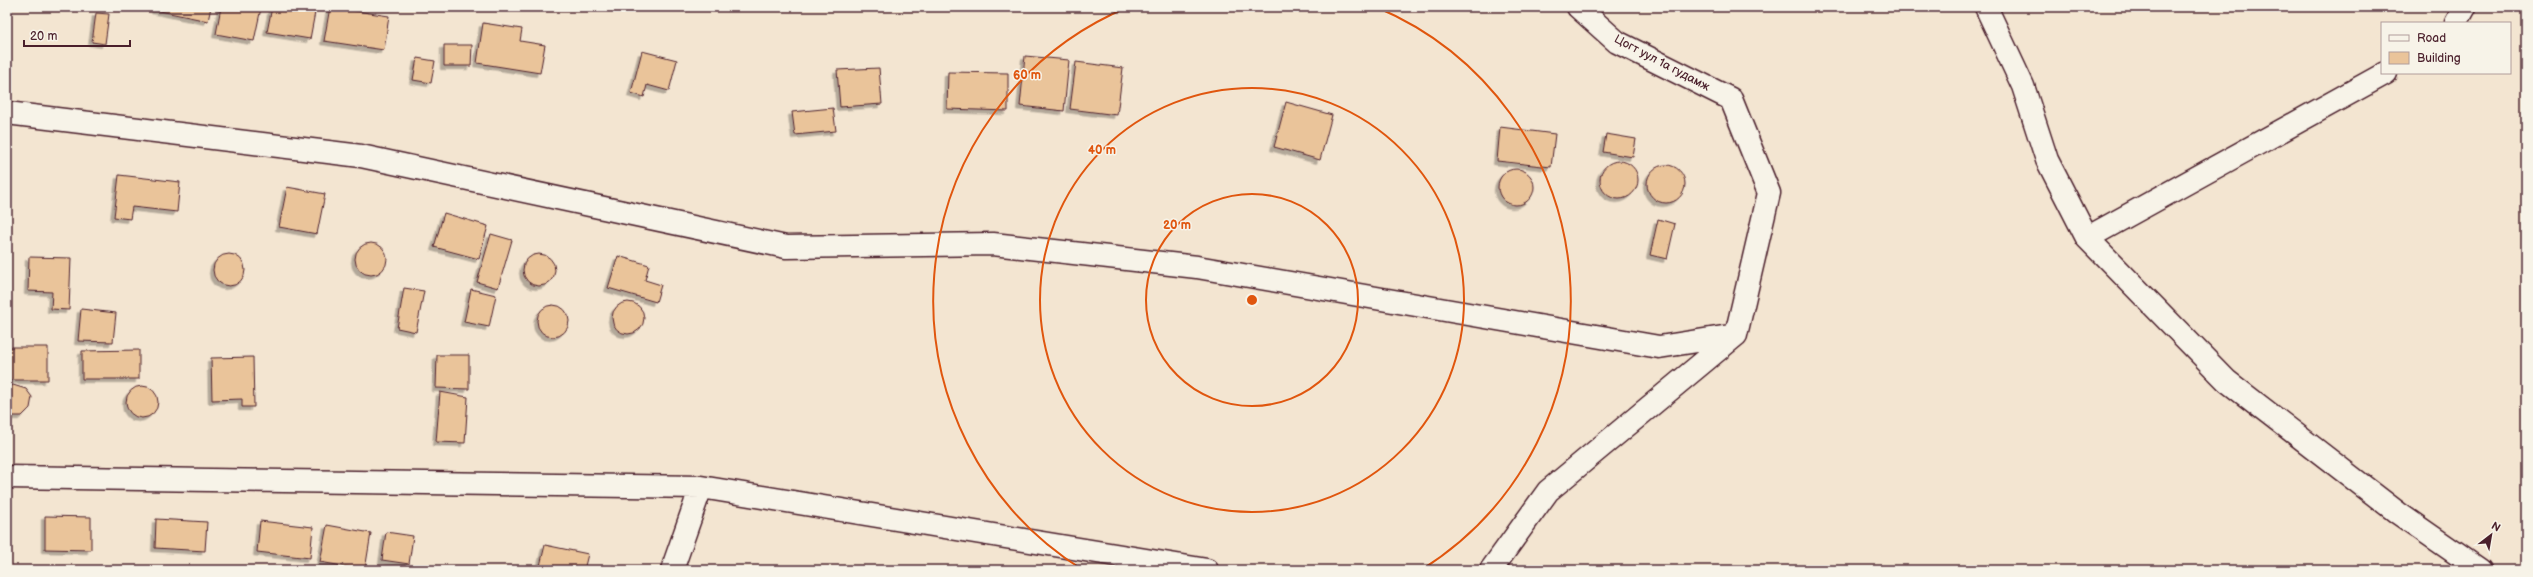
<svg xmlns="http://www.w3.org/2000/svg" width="2533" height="577" viewBox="0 0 2533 577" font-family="'Balsamiq Sans',sans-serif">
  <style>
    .building { fill: #eac49a; stroke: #4a1f2b; filter: url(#shadow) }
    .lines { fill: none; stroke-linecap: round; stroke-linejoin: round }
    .street-casing { stroke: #4a1f2b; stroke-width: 25 }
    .street { stroke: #f7f3e8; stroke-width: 22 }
    .ring { fill: none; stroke: #e0560e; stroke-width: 2 }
    .labels { text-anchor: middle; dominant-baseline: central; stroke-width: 3; stroke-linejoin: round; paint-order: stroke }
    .street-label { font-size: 12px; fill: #4a1f2b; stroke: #f7f3e8 }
    .centre { fill: #e0560e; stroke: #f7f3e8; stroke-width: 2 }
    .ring-label { font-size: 12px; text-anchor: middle; font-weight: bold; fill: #e0560e; stroke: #f7f3e8; stroke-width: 3; stroke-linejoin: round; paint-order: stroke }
  </style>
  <defs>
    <filter id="shadow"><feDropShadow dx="-3.5" dy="3.5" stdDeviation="0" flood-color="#0004"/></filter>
  </defs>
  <rect width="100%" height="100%" fill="#f3e5d1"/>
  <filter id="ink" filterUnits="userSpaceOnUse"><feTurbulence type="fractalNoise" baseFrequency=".025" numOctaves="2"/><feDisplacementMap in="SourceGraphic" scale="8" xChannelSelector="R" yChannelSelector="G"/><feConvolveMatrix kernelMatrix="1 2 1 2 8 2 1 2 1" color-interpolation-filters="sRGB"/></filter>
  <g filter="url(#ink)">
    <path class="building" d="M156,7h55l-3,14 -53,-11z
      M221,7l40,1 -7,33 -38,-7z
      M272,7h44l-6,32 -43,-7z
      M330,7l59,9 -5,34 -60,-9z
      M96,13l13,1 -4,30 -13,-2z
      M483,23l39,6 -2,12 25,4 -5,28 -63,-10z
      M444,45h28l-1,21h-27z
      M642,51l35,9 -8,31 -22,-6 -3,12 -13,-4z
      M1025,56l44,4 -5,51 -44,-5z
      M417,58l18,3 -4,22 -18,-3z
      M1076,62l47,6 -6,47 -47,-6z
      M879,68l3,36 -42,3 -3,-37z
      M948,72l60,1v38l-61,-2z
      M1286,102l46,13 -12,45 -46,-13z
      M833,108l3,23 -41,4 -3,-23z
      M1500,127l55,7 -4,33 -54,-6z
      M1606,134l30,5 -3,18 -30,-5z
      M1600 180a19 19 0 1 1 38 0a19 19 0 1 1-38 0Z
      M1647 184a19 19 0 1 1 38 0a19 19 0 1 1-38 0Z
      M1498 187a18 18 0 1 1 36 0a18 18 0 1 1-36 0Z
      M119,175l61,7 -3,30 -45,-5 -2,12 -16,-2z
      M287,187l38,7 -8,40 -38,-7z
      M444,213l44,13 -9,33 -45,-12z
      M1658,219l17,5 -8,35 -17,-4z
      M491,234l21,6 -14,48 -21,-6z
      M355 259a16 16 0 1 1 32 0a16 16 0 1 1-32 0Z
      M213 270a16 16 0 1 1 32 0a16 16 0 1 1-32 0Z
      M523 270a16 16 0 1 1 32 0a16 16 0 1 1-32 0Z
      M618,256l31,9 -4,15 16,5 -5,17 -48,-14z
      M29,257l42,1 -2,52 -18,-1 1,-17 -24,-1z
      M404,288l20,3 -8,41 -19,-4z
      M471,289l25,6 -7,32 -25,-5z
      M612 318a16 16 0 1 1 32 0a16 16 0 1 1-32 0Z
      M537 321a16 16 0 1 1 32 0a16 16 0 1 1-32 0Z
      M81,309l35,4 -3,29 -35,-1z
      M7,347h41v33h-41z
      M139,350v29h-57v-28z
      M437,355h32v34l-33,-1z
      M253,357l1,50h-12v-8l-30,1 -1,-42z
      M13,385l13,4 6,8 -2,11 -8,8h-11l-4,-2v-26z
      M126 402a16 16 0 1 1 32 0a16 16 0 1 1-32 0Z
      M440,392l28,5 -3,46 -29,-1z
      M45,516l46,1v33l-46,-1z
      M156,519l51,3 -2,29 -50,-3z
      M260,521l53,6 -3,31 -53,-6z
      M327,525l44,8 -6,37 -45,-8z
      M386,532l27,4 -4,28 -27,-4z
      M545,545l43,9 -4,16h-45z
      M175,567l10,1 2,2h-18z"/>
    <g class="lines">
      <defs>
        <path id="street" d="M1986,7l37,79 24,74 40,78 140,143 171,132 82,57
          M2456,23l9,-16
          M7,113l354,43 425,91 207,-3 204,23 462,80 77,-12
          M2087,238l299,-165
          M7,477l694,10 506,83
          M672,570l29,-83
          M1491,570l57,-79 188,-156 33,-142 -38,-94 -114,-57 -39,-35"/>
      </defs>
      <use href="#street" class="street-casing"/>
      <use href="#street" class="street"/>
    </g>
  </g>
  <g class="ring">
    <circle cx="1252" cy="300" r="106"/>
    <circle cx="1252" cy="300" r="212"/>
    <path d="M1083 570A318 318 0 0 1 1128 7M1376 7A318 318 0 0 1 1421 570"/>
  </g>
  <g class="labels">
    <g class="street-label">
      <text transform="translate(1662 63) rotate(28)">Цогт уул 1а гудамж</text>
    </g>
  </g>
  <circle cx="1252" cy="300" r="6" class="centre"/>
  <g class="ring-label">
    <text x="1027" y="79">60 m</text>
    <text x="1102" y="154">40 m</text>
    <text x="1177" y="229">20 m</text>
  </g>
  <rect width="2533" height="577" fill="none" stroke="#f7f3e8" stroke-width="24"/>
  <rect x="12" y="12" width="2509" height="553" fill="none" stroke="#4a1f2b" stroke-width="1.5" filter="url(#ink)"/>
  <rect x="2381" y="22" width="130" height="52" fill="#f7f3e8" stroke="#b29e9c"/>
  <rect x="2389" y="35" width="20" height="6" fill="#f7f3e8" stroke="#b29e9c"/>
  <text x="2417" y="42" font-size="12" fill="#4a1f2b">Road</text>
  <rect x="2389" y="52" width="20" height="12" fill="#eac49a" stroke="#b29e9c"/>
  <text x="2417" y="62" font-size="12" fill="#4a1f2b">Building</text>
  <g transform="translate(2491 535) rotate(31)" stroke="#f7f3e8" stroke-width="3" paint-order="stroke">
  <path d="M0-3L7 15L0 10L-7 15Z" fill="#4a1f2b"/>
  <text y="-6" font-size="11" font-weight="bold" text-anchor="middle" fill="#4a1f2b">N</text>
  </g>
  <path d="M24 40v6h106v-6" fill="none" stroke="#4a1f2b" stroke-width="2"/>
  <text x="30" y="40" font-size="12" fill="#4a1f2b" stroke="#f7f3e8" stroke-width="3" paint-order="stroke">20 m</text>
</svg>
